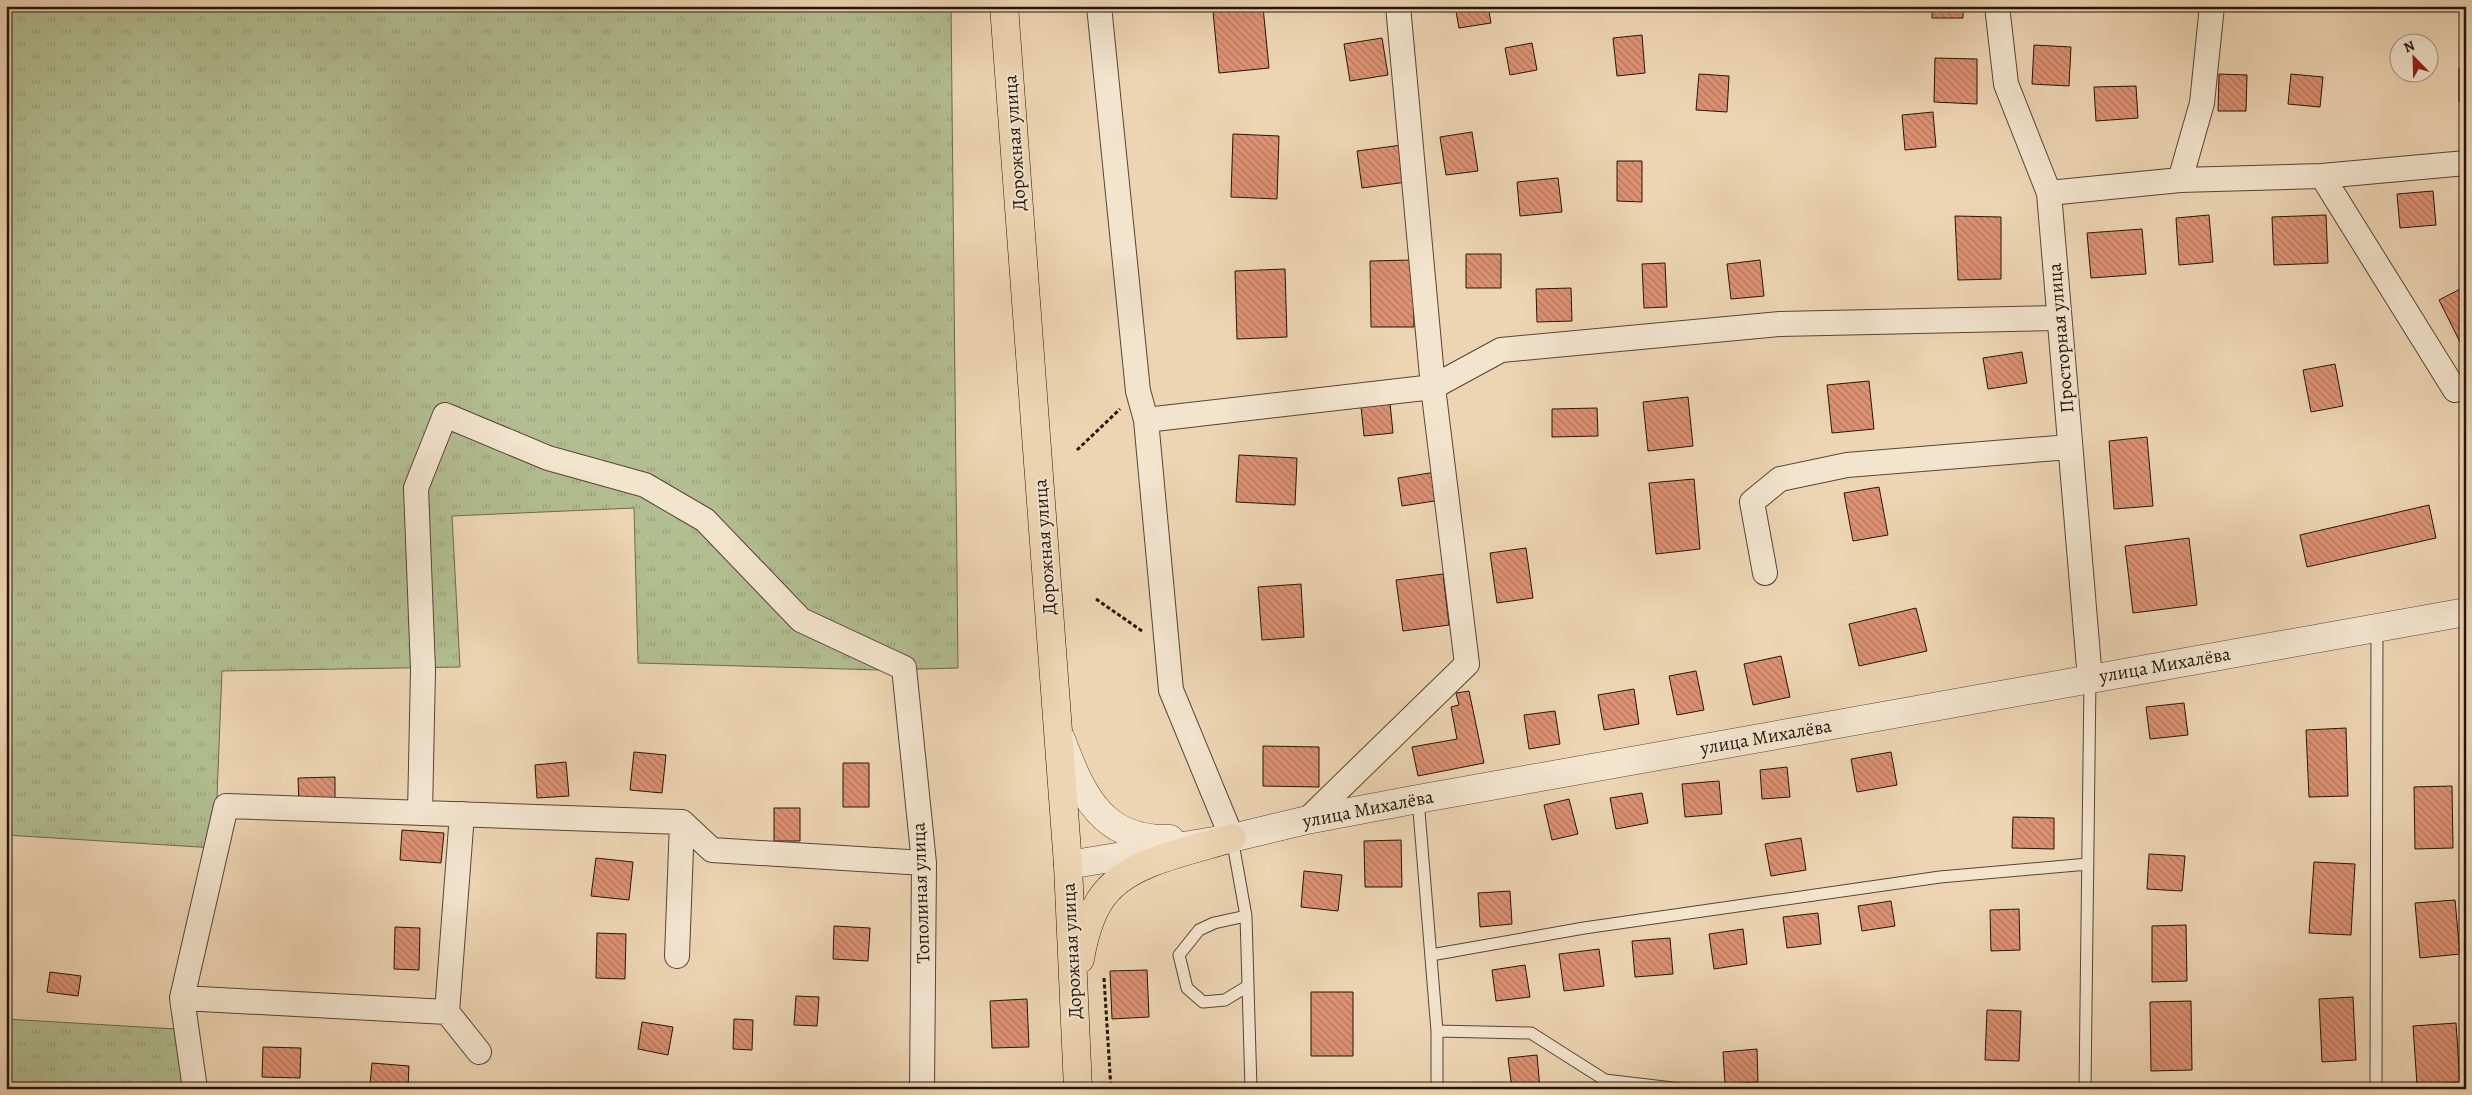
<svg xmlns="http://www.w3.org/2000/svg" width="2472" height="1095" viewBox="0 0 2472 1095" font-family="Alegreya,serif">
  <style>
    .grass { fill: url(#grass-tufts); stroke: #6c6a4e }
    .building { fill: url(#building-back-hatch); stroke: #25150a }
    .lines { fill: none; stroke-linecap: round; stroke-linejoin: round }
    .service-casing { stroke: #574534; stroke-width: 13 }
    .minor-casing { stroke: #574534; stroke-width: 26 }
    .tertiary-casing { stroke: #574534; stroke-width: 29 }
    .trunk-casing { stroke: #25150a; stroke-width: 29 }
    .path { stroke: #25150a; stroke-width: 3; stroke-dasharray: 4 2.5; stroke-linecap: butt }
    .service { stroke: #f3e4ce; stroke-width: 11 }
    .minor { stroke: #f3e4ce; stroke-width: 24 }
    .tertiary { stroke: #f3e4ce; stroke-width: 28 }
    .trunk { stroke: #edd5b3; stroke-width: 28 }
    .labels { text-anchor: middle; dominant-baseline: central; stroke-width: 4; stroke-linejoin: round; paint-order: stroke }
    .street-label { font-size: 19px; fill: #25150a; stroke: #f3e4ce }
  </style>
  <defs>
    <pattern id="grass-tufts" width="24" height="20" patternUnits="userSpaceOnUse" patternTransform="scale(1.25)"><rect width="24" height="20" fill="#b2be91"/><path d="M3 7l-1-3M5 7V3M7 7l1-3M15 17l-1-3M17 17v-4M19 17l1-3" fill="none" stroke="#99a27c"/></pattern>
    <pattern id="building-back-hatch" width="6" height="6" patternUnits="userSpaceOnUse" patternTransform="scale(1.25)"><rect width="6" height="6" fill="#dd9274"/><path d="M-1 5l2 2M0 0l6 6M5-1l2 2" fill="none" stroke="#b3765d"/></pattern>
  </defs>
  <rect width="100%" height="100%" fill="#edd5b3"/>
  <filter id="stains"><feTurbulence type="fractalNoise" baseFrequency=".004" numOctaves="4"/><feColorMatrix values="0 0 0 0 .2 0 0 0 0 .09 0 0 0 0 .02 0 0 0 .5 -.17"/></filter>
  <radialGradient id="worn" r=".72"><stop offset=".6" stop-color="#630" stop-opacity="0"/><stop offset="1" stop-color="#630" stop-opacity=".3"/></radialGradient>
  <path class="grass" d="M6,6h945l7,662 -78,2 -242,-7 -4,-155 -182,8 8,151 -238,4 -7,177 -209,-13z
    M6,1019l187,11 -1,59h-186z"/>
  <path class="building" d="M1455,6h33l3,17 -32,5z
    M1932,6h31v12h-31z
    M1263,7l6,61 -50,5 -6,-61z
    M1642,35l3,38 -28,3 -4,-38z
    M1382,38l6,37 -38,6 -6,-37z
    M1532,43l5,27 -27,5 -5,-27z
    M2034,45l37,2 -2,39 -37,-2z
    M1935,58l42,1v45l-43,-2z
    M2459,68h7v34h-7z
    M1699,74l30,2 -2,36 -31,-2z
    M2219,74l28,1 -1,36h-28z
    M2291,74l32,3 -3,30 -32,-3z
    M2136,86l2,32 -42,3 -2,-34z
    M1933,112l3,35 -31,3 -3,-35z
    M1472,132l6,39 -32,4 -6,-38z
    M1233,134l46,2 -2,63 -46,-2z
    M1402,145l5,37 -45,6 -5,-37z
    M1617,161h25v41l-25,-1z
    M1558,178l4,34 -42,4 -3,-34z
    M2433,191l3,34 -36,3 -3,-34z
    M2209,215l4,47 -34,3 -3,-47z
    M2326,215l2,48 -54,2 -2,-48z
    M1955,216l46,1v62l-43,1z
    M2142,229l4,45 -55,4 -4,-45z
    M1466,254h35v34h-35z
    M1413,260l1,67h-43l-1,-66z
    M1760,260l4,36 -33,3 -4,-35z
    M1665,263l2,44 -23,1 -2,-44z
    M1285,269l2,68 -50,2 -2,-68z
    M2466,286v68l-27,-54z
    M1571,288l1,33 -35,1 -1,-33z
    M2022,352l5,31 -39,6 -5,-31z
    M2335,364l8,42 -32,6 -8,-42z
    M1869,381l5,48 -42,4 -5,-48z
    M1688,397l5,49 -45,5 -5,-49z
    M1390,403l3,30 -29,3 -3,-30z
    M1597,408l1,28 -46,1v-28z
    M2147,437l6,69 -39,3 -5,-68z
    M1239,455l58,3 -2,47 -59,-3z
    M1436,472l5,28 -39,6 -4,-28z
    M1694,479l6,70 -44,5 -7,-71z
    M1879,487l9,48 -35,6 -9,-48z
    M2429,505l7,33 -129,29 -7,-32z
    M2189,538l8,67 -64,8 -8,-67z
    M1526,548l7,50 -36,5 -7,-50z
    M1443,574l6,51 -46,6 -7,-51z
    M1301,584l3,53 -42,3 -4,-53z
    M1916,608l11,43 -68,15 -10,-42z
    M1781,656l9,41 -37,8 -9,-41z
    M1696,671l8,39 -27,5 -8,-39z
    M1634,689l5,35 -35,6 -6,-35z
    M1469,691l15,72 -66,13 -6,-29 45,-8 -6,-32 8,-2 -3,-12z
    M2184,703l4,32 -38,4 -4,-32z
    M1555,711l5,33 -31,5 -5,-34z
    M2346,728l2,68 -39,1 -3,-67z
    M1263,746l56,1v40l-56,-1z
    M634,752l32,3 -4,38 -32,-3z
    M1891,752l6,33 -40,7 -6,-33z
    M566,762l3,34 -32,2 -2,-33z
    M843,763h26v44h-26z
    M1787,767l3,30 -28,2 -2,-29z
    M335,777v27l-36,2 -1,-28z
    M1719,781l3,33 -37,3 -3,-33z
    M2452,786l1,62 -38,1 -1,-62z
    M1642,793l6,30 -32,6 -6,-31z
    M1569,799l9,35 -26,6 -8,-35z
    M774,808h26v33h-26z
    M2013,817l41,1v31l-42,-1z
    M402,830l42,3 -3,30 -41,-3z
    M1801,838l5,32 -35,6 -6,-32z
    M1401,840l1,47h-37l-1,-46z
    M2149,854l36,2 -3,35 -35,-2z
    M596,858l37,4 -4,38 -38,-4z
    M2314,862l41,2 -4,71 -42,-2z
    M1304,871l38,4 -4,36 -37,-4z
    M1510,891l2,33 -32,3 -2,-34z
    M2455,900l5,54 -40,4 -5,-55z
    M1891,901l4,25 -33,5 -4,-25z
    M2019,909l1,41 -29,1 -1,-41z
    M1818,913l3,31 -34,4 -4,-31z
    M2186,925l1,56 -35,1v-56z
    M834,926l36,2 -2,33 -35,-2z
    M395,927l25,1 -1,42 -25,-1z
    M1743,929l4,35 -33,5 -5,-35z
    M597,933l29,1 -1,45 -29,-1z
    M1670,938l3,36 -38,3 -3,-36z
    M1599,949l5,37 -40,5 -5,-37z
    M1525,965l5,32 -34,4 -4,-31z
    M1147,970l2,47 -37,2 -2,-48z
    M50,972l31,4 -3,20 -31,-4z
    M1311,992h42v64h-42z
    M796,996l23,1 -2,29 -23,-1z
    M2353,997l3,63 -34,2 -3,-63z
    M1027,999l2,48 -37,1 -2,-47z
    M2191,1001l1,69 -41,1 -1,-69z
    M1987,1010l34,1 -2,50 -34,-1z
    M734,1019l19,1 -1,30 -19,-1z
    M642,1022l31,5 -5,28 -30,-6z
    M2456,1023l4,59 -43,3 -4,-59z
    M263,1047l38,1 -1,30 -38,-1z
    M1757,1049l1,33 -33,2 -2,-32z
    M1537,1055l3,34h-28l-4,-31z
    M372,1063l37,3 -1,21 -38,-3z"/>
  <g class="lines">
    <defs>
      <path id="service" d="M1418,799l19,232v58
        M1232,838l14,78 5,173
        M1246,916l-32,7 -15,7 -20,25 8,33 16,14 22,-2 23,-14
        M1431,955l153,-27 356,-51 148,-13
        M1437,1031l94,2 74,47 76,9
        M2085,1089l5,-410
        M2376,1089l1,-461"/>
      <path id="minor" d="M1099,6l39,385 8,29 25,270 61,148
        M1997,6l9,78 43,109 41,486
        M2322,176l133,214
        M2180,180l22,-77 10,-97
        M2049,193l131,-13 142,-4 144,-13
        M1146,420l287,-33 68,-37 279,-26 279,-6
        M1765,573l-13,-71 28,-23 67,-14 223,-18
        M420,813l3,-143 -7,-182 29,-73 103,43 97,27 60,35 96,100 103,48 20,195 -2,226
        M462,814l-15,198 32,40
        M1307,820l160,-156 -34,-277 -35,-381
        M677,956l5,-134
        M182,998l265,14
        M195,1089l-13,-91 44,-192 456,16 30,28 212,13"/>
      <path id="tertiary" d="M1061,739c21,56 41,102 109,100
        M1068,865l164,-27 75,-18 111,-21 1048,-187"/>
      <path id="trunk" d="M1004,6l64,859 10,224
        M1080,959c4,-23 12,-53 29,-70 27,-29 85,-39 123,-51"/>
    </defs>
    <use href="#service" class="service-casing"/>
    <use href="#minor" class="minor-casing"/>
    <use href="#tertiary" class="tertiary-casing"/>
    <use href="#trunk" class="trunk-casing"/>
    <path class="path" d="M1077,450l43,-41
      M1096,599l46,32
      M1104,978l7,111"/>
    <use href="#service" class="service"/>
    <use href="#minor" class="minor"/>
    <use href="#tertiary" class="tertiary"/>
    <use href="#trunk" class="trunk"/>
  </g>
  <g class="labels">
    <g class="street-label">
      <text transform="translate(1015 143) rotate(-94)">Дорожная улица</text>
      <text transform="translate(2061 338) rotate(-95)">Просторная улица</text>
      <text transform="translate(1045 547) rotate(-94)">Дорожная улица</text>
      <text transform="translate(2165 665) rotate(-10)">улица Михалёва</text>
      <text transform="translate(1766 737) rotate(-10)">улица Михалёва</text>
      <text transform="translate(1368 809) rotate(-11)">улица Михалёва</text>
      <text transform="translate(921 893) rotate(-92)">Тополиная улица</text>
      <text transform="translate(1072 951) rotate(-93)">Дорожная улица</text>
    </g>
  </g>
  <rect width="2472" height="1095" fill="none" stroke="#edd5b3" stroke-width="25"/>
  <rect x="8" y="8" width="2457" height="1080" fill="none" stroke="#25150a" stroke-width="2.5"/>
  <rect x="12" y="12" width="2447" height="1070" fill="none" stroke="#25150a"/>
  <g transform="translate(2414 58) rotate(337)"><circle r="24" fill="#f3e4ce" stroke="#a19180"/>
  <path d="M0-4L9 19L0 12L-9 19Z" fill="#8f2418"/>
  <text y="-8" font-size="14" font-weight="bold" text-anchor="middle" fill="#25150a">N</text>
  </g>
  <rect width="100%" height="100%" filter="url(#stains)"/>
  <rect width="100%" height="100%" fill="url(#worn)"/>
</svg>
